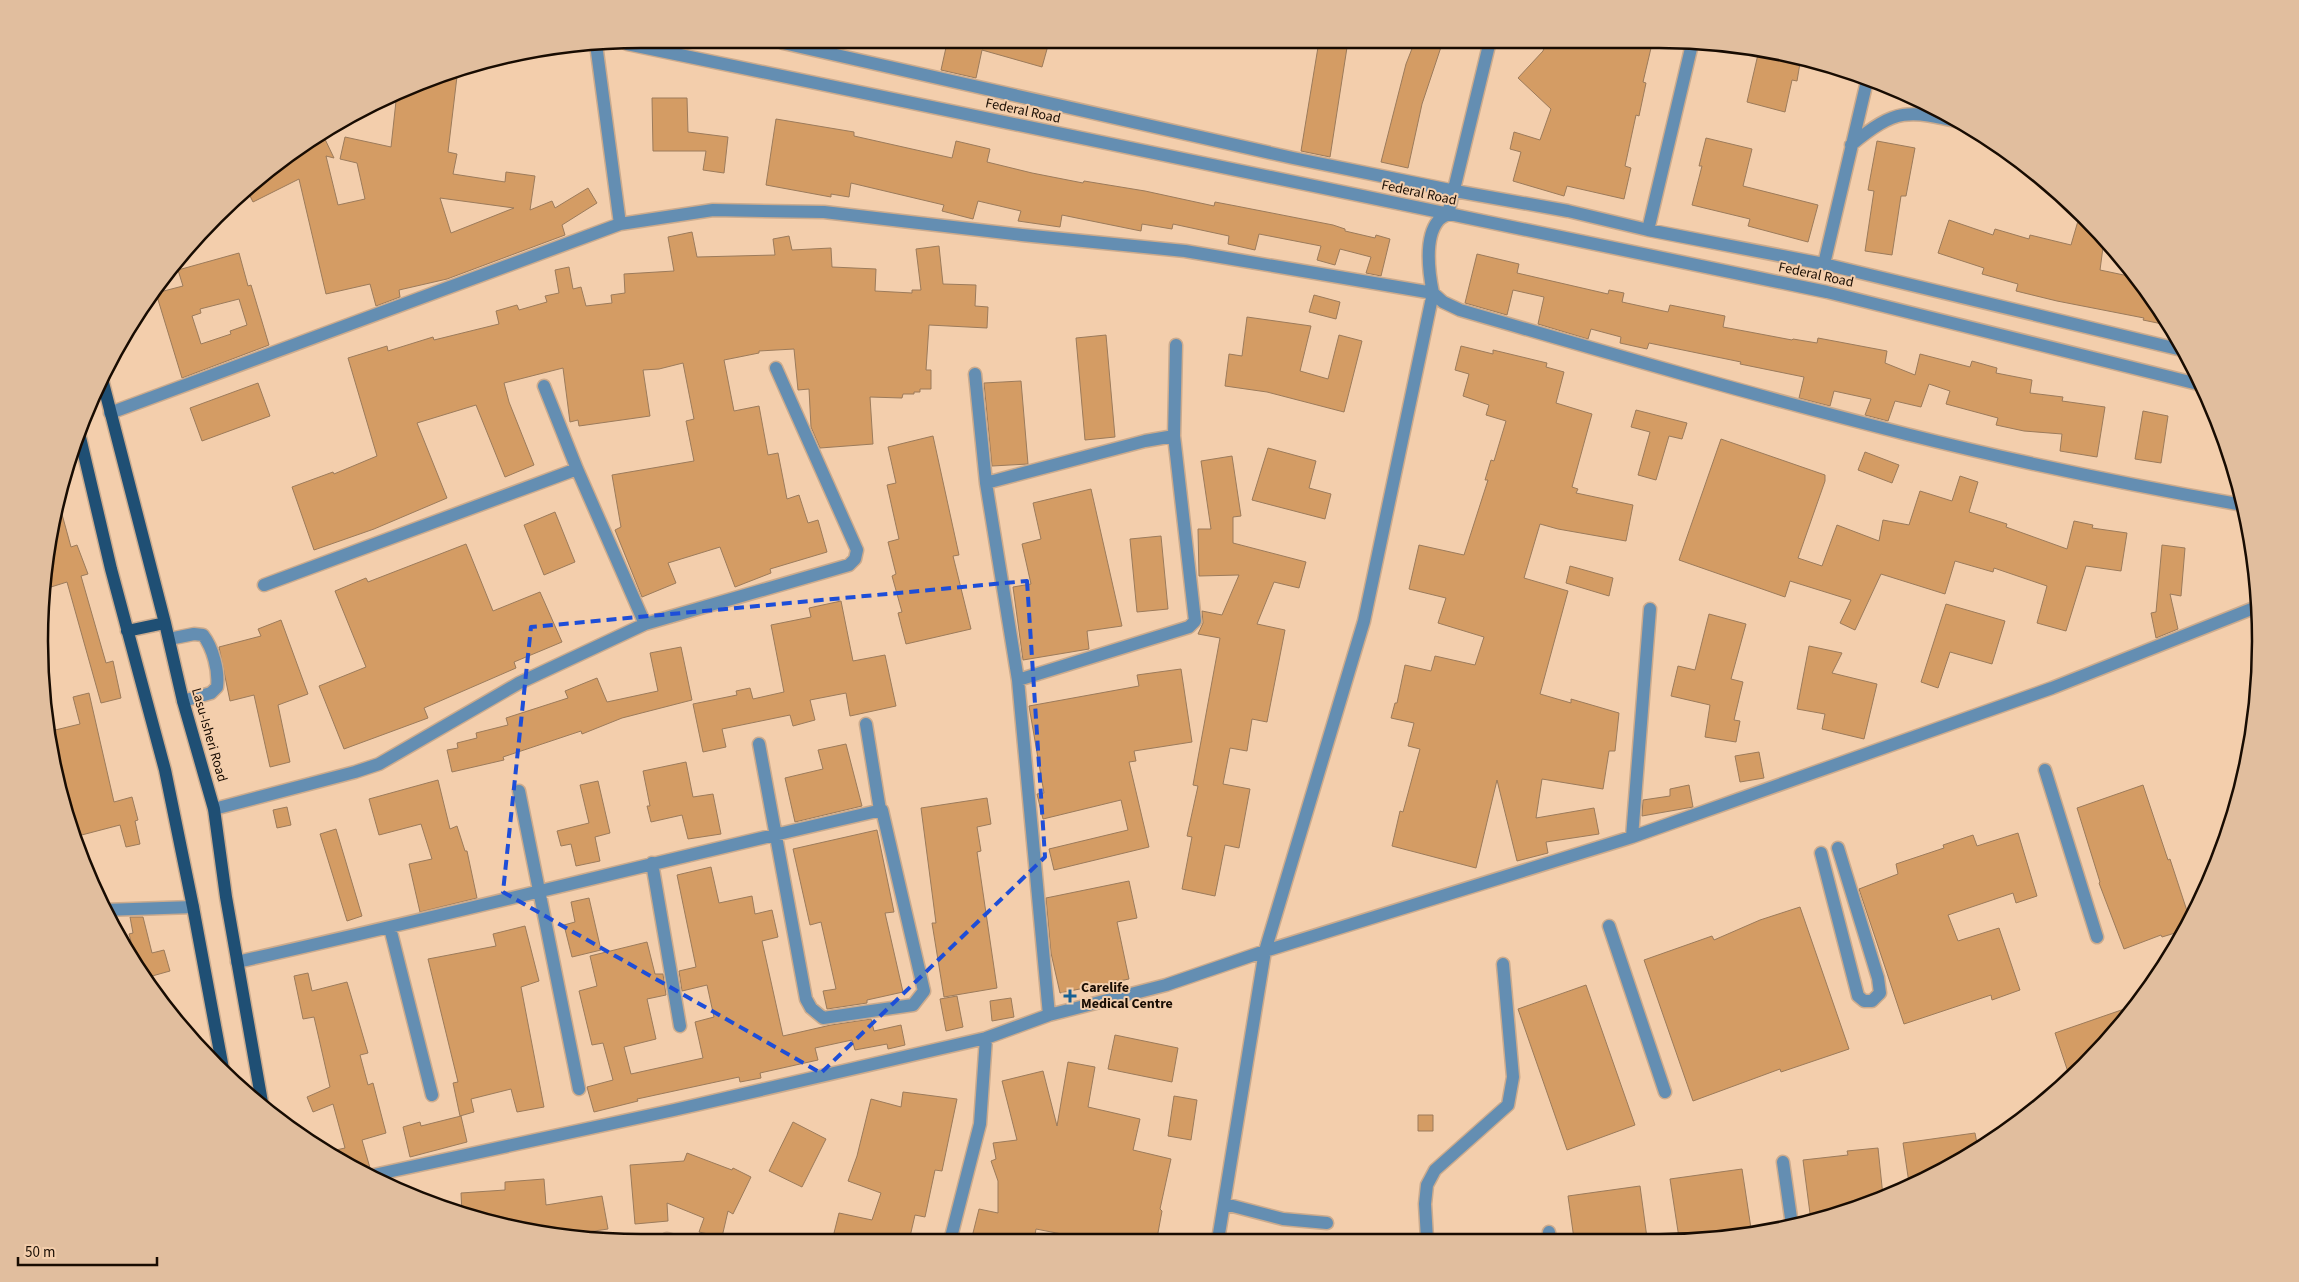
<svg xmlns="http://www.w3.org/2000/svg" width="2299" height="1282" viewBox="0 0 2299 1282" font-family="'Source Sans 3',sans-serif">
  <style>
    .building { fill: #d49c64; stroke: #9c7b5b; fill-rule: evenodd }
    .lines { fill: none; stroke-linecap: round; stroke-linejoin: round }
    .minor-casing { stroke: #ccab8d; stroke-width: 15 }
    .major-casing { stroke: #ccab8d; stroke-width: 15 }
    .minor { stroke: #648eb2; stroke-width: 12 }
    .major { stroke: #1f4f74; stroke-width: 12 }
    .marked { fill: none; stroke: #1d4ed8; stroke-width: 4; stroke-dasharray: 10 6; stroke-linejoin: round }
    .poi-dot { fill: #176194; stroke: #f3ceac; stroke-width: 2 }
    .labels { text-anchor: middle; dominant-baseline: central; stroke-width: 4; stroke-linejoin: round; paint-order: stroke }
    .street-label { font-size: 14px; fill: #180c02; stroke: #f3ceac }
    .poi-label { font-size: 14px; font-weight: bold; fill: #180c02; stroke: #f3ceac; text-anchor: start }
    .rim { fill: none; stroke: #180c02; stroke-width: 2.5 }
  </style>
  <rect width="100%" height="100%" fill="#f3ceac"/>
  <path class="building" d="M1623,40l28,8 -8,34 3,1 -7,33 -3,-1 -11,51 6,2 -7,31 -57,-13 -3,10 -51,-15 8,-29 -11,-3 4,-17 26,8 11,-31 -33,-31 25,-27 4,-10z
    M1319,41h29l-18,116 -29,-6z
    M1415,41h28l-21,63 -14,64 -27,-6 25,-98z
    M1049,42l-7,25 -60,-17 -6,28 -35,-8 6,-27z
    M1759,50l42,7 -4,24 -5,-1 -7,32 -38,-10z
    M458,68l-10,84 9,2 -4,20 52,8 1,-10 29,4 -5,34 22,-9 3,7 33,-20 9,15 -35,22 3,10 -118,44 -48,11 1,7 -24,9 -6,-22 -44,10 -27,-115 -46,23 -7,-14 29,-25 47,-30 12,25 -8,-2 12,49 27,-6 -8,-36 -17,-4 5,-22 46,10 6,-55zM440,198l74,10 -63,25z
    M652,98h35l1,34 40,5 -4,36 -21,-3 3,-19h-53z
    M776,119l78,13v4l98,22 4,-17 34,8 -3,13 45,11 51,10 1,-2 61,10 69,15 1,-4 21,4 97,19 12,4v2l30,7 1,-3 14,4 -9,37 -15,-3 5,-16 -31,-8 -5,16 -18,-5 4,-14 -62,-12 -4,16 -27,-6 1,-8 -56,-12 -1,5 -30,-5 -1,7 -79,-16 -2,12 -42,-6 3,-10 -43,-10 -5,18 -31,-8 2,-6 -93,-22 -2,14 -18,-3v3l-65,-12z
    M1706,138l46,11 -9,37 75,19 -10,37 -60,-16 2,-7 -58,-14 10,-39h-3z
    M1877,141l38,7 -9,48h-5l-9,59 -27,-4 9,-60 -6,-1z
    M2080,214l24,26 -4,30 38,8 29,47 -24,-5 1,-2 -87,-17 -41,-10 2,-7 -36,-10 2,-6 -46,-15 11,-33 44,15 2,-6 34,10 1,-4 41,10z
    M692,232l5,25 78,-2 -2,-16 16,-3 3,14 39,-2 1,19 44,2 -1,22 37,2v-3h9l-5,-41 23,-3 4,38 33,1 -1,21 13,1 -1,21 -58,-3 -3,45h5v19h-11v3h-6v2h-11l-1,4 -32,-1 3,47 -53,4 -9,-21 -2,-38 -11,1 -4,-41 -35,2v2l-35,7 10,51 25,-5 9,49 10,-2 9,46 12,-4 9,28 10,-3 9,32 -57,17 1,4 -36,14 -15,-40 -52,16 8,20 -34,14 -27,-67 6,-3 -9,-52 82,-14 -8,-40 8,-2 -11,-56 -24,6 -16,1 7,46 -71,10 -1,-6 -8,2 -7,-54 -59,15 5,19 25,63 -29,12 -29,-72 -59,18 30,75 -73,31 -60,21 -22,-63 41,-15 1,2 43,-18 -29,-98 39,-12 1,5 45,-14 1,3 65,-16 -3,-13 21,-6 2,5 28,-8 -2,-6 14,-3 -4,-23 14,-3 4,22 8,-2 5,19 26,-3 -1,-8 14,-2 -1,-19 50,-3 -6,-34z
    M239,253l9,33 3,-1 18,60 -87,33 -26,-85 27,-7 -5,-16zM239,299l8,26 -17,6 1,3 -30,10 -9,-28 9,-3 -1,-4z
    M1477,254l42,10 -2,9 91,21 1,-4 15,3 -2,9 46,10 2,-7 55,11 -2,11 69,13 1,-1 24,4 1,-5 69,13 -2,12 30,12 5,-21 50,13 2,-6 25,7 -1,5 36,7 -2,13 33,4 -1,4 43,6 -8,50 -37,-6 2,-17 -38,-3 -28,-6 2,-7 -52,-14 4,-13 -21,-7 -8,23 -26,-6 -7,20 -23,-6 6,-16 -37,-8 -4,15 -31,-8 5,-21 -64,-13 1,-2 -92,-19 -2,6 -27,-6 1,-6 -30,-8 -3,10 -50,-15 6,-27 -31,-7 -6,25 -42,-12z
    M1314,295l26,7 -4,17 -27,-7z
    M1247,317l64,9 -11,45 28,8 11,-44 23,6 -18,71 -77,-20 -42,-6 4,-32 13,2z
    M1106,335l9,102 -30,3 -9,-102z
    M1461,346l32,8v-4l54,13 -1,4 18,5 -8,31 36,11 -20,73 6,2 -2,4 57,12 -7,36 -68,-12 -18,-5 -16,54 44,13 -28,103 31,9v-4l48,14 -4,38h-6l-6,38 -61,-10 -6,39 58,-10 5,26 -53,8 2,11 -31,8 -20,-81 -21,88 -84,-22 8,-35 3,1 17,-63 -12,-3 6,-23 -23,-5 4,-15h2l8,-38 26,6 4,-15 40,9 9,-28 -46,-14 8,-25 -37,-9 10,-44 45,10 24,-75h-3l6,-20 3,1 12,-40 -20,-6 3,-10 -26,-9 6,-22 -14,-4z
    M1021,381l7,83 -36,2 -8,-83z
    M258,383l12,33 -68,25 -12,-33z
    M1636,410l51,13 -5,16 -13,-3 -13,44 -18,-5 12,-43 -19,-5z
    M2143,411l25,5 -7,47 -26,-4z
    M933,436l26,119 -6,1 18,73 -65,15 -8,-31 4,-1 -10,-36 4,-2 -8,-32 11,-3 -12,-54 9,-2 -8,-36z
    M1721,439l104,36v6l-27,77 24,8 15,-41 42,16 4,-21 26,5 11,-34 32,10 8,-25 18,6 -9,30 38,12 -1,3 61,22 7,-28 19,4 -1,3 35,5 -6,38 -35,-5 -20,65 -29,-8 10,-37 -53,-18 -1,4 -38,-11 -10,33 -64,-20 -26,56 -15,-7 11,-23 -61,-19 -5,16 -106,-37z
    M1268,448l48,13 -7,27 22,6 -6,25 -73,-19z
    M1865,452l34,13 -7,18 -34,-13z
    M1232,456l9,60 -8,1v26l73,19 -7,26 -25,-6 -17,42 28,6 -18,92 -15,-3 -5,32 -17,-3 -7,36 27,5 -11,59 -14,-3 -10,51 -33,-7 10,-52 -5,-1 11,-50 -5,-1 27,-147 -22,-4 5,-11 -1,-12 20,4 17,-40 -40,1 -1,-47h13l-10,-68z
    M1091,489l31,137 -35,5 2,18 -66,11 -10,-73 18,-3 -9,-40 19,-5 -8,-36z
    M57,496l14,51 6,-2 11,29 -7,2 25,87 7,-2 8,37 -20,5 -34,-121 -16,5 -7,-20z
    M555,512l20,50 -31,13 -20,-50z
    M1161,536l7,73 -31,3 -7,-73z
    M466,544l27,67 47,-19 22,50 -48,20 2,6 -92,40 4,10 -84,31 -25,-63 47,-19 -31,-76 31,-13 2,4z
    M2162,545l23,3 -4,48 -11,-2 8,35 -22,9 -5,-25 5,-1z
    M1570,566l43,12 -4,18 -43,-13z
    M841,601l12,60 32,-6 11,51 -46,10 -4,-23 -36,7 5,20 -22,6 -3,-11 -68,14 4,18 -23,5 -10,-48 44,-9 -1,-4 14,-3 3,11 31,-7 -13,-67 40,-8 -2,-9z
    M1946,604l59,17 -13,43 -42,-12 -12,36 -17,-6z
    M1709,614l37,10 -15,55 12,3 -9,38 6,1 -4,21 -31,-5 5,-32 -39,-9 7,-30 17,4z
    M281,620l27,74 -30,11 12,57 -20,5 -16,-72 -24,6 -11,-54 42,-11 -3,-7z
    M1809,646l33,7 -10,20 45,11 -13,55 -42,-10 3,-15 -28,-5z
    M681,647l11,53 -70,18 -40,16 -1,-3 -78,26 1,3 -52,12 -5,-22 11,-2 -1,-5 20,-5 -1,-5 32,-8 -2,-7 62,-20 -3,-7 32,-13 10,24 51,-11 -8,-38z
    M1181,669l11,73 -58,9 2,10 -7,1 20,85 -95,23 -5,-21 79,-19 -7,-30 -78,19 -6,-25 7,-1 -15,-87 110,-20 -2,-11z
    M89,693l25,109 18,-5 6,23 -3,1 5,23 -14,3 -6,-22 -46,12 -24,-78 -3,-27 33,-8 -7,-27z
    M846,744l16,62 -67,16 -10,-44 38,-9 -5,-19z
    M1759,752l5,26 -24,4 -5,-26z
    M686,762l7,35 20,-3 8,40 -33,5 -6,-24 -31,7 -4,-16h3l-7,-35z
    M438,780l12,49 7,-3 8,25h2l10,47 -57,14 -11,-48 23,-5 -11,-35 -42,11 -10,-36z
    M598,781l12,52 -15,4 5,24 -24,5 -5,-22 -10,2 -4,-15 32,-8 -9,-38z
    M1689,785l4,22 -51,9 1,-16 27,-4v-7z
    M2143,785l25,75 2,-1 20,61 -5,10 -23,7 -1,-2 -37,14 -25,-66 1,-1 -23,-74z
    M987,798l4,26 -14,3 4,24 -4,1 20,136 -53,9 -12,-74h4l-15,-115z
    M287,807l4,18 -14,3 -4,-18z
    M336,829l26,87 -15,5 -27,-87z
    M877,830l17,82 -9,1 18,79 -36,8v3l-40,6 -4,-18 13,-2 -15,-67 -11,3 -17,-76z
    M2018,833l19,63 -21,7 -3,-10 -65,22 10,26 41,-13 21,62 -28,10 -1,-5 -87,29 -45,-135 39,-15 -2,-10 48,-16 -1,-3 30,-10 4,11z
    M711,867l8,36 33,-7 3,18 17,-4 6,27 -16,4 21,95 48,-11 40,-6 3,12 27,-6 4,20 -17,4 -1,-5 -32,6 -3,-10 -37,8 3,12 -58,13 1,5 -21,4 -1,-5 -102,22 1,2 -44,11 -7,-25 26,-7 -10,-37 -11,2 -13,-54 18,-5 -7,-30 57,-14 8,32h8l3,21 -19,4 9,40 -32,8 7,27 72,-16 -8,-36 19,-5 -7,-32 -25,6 -3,-20 17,-4 -19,-92z
    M1129,881l8,37 -20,4 12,57 -69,14 -9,-40 -5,-55z
    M589,898l12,52 -29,7 -8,-32 11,-3 -4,-20z
    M1800,907l49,142 -68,23 -1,-3 -87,32 -49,-141 68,-24 2,4 46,-20z
    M130,917h13l9,36 12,-3 6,21 -25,7 -10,-29h-2l-4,-15 4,-1z
    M525,926l14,55 -18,6 23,120 -27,5 -6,-23 -40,10 3,13 -14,4 -7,-33 5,-1 -30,-123 68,-13 -3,-12z
    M308,973l4,18 35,-9 21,71 -8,2 8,30 5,-2 13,50 -24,7 8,28 -7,3 -24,-9 -3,-12 9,-2 -12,-44 -20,8 -6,-15 23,-10 -16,-70 -11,2 -9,-43z
    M1586,985l49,140 -68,25 -49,-141z
    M957,996l6,31 -17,4 -6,-32z
    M1011,998l3,19 -22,4 -2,-20z
    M2130,1007l-46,60 -14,11 -15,-45z
    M1115,1035l63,13 -6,34 -64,-13z
    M1068,1062l27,5 -7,40 52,12 -7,31 38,9 -11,50 2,2 -5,27 -14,-2 -1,4h-71l1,-4 -36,-7 -2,12h-63l8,-32 19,4v-32l-7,-20 5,-2 -3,-16 24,-3 -15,-59 41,-10 14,55z
    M903,1092l54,7 -15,72 -7,-1 -10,47 -10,-2 -6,26h-77l7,-28 33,7 9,-27 -33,-12 9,-25 14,-57 30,8z
    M1174,1096l23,4 -6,40 -23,-4z
    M1418,1115h15v16h-15z
    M461,1116l6,26 -57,15 -7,-30 17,-5 1,4z
    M793,1122l33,17 -24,48 -33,-16z
    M1975,1133l3,16 -69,34 -6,-40z
    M1878,1148l5,48 -31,15 -41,10 -8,-61 45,-5 -1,-4z
    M687,1153l45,17 1,-2 18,9 -18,37 -5,-3 -6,26 -23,-5 5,-14 -37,-15 1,18 -33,3 -5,-59 54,-4z
    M1742,1169l10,66 -21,3h-52l-9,-59z
    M544,1179l2,26 56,-9 6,33 -41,6 -105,-21 -1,-21 44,-3v-8z
    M1640,1186l7,52 -73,1 -6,-43z"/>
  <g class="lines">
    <defs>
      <path id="minor" d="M783,43l510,115 162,33 113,20 80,19 176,34 358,86
        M596,44l24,180
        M627,44l1200,248 375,93
        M1851,145c46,-38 57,-35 114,-22
        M1648,230l45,-190
        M1824,264l43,-183
        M975,374l11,109
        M544,386l33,83 68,155
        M110,413l510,-189 93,-14 111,2 198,23 163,16 248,42 10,9 17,8c148,43 296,86 446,124 111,28 224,51 337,71
        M264,585l313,-116
        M169,639l25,-5 9,1c10,13 16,36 14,52l-6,6 -28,8
        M1018,680l171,-53 6,-6 -21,-185 2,-91
        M866,724l14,86
        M2045,770l52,167
        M519,791l60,298
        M214,809l141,-37 24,-8 140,-81 126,-59 204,-59 6,-6 2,-9 -81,-182
        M1632,837l18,-228
        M1821,853l37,143 6,5h8l8,-8 -2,-15 -40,-130
        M652,863l28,163
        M104,910l89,-3
        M1609,926l56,166
        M390,928l42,167
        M237,962c216,-48 430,-103 645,-152l42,181 -11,14 -90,13 -12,-10 -5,-9 -47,-255
        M1049,1015l-31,-335 -32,-197 159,-42 29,-5
        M1783,1162l9,63
        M369,1176l305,-66 312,-72 63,-23 117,-30 99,-34 367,-114 420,-149 207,-82
        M1225,1204l58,15 44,4
        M1549,1232l1,7
        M667,1239l11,3
        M1427,1239l-2,-35 2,-19 8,-15 73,-65 5,-28 -10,-113
        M1218,1240l47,-289 99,-330 69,-328c-4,-19 -9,-55 5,-72 2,-3 7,-5 10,-7l42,-173
        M950,1241l30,-117 6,-86"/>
      <path id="major" d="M101,375l64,248 18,78 31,108 12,88 37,211
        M79,433l32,136 54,201 28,137 31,167
        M127,631l38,-8"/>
    </defs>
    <use href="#minor" class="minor-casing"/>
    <use href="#major" class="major-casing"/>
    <use href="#minor" class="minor"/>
    <use href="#major" class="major"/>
  </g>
  <path class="marked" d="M1027,581l18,276 -224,216 -318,-181 28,-265z"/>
  <path class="poi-dot" d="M1067.5 988.5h5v5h5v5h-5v5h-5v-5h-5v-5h5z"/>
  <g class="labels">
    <g class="street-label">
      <text transform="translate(1023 111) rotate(12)">Federal Road</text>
      <text transform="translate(1419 193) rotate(12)">Federal Road</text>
      <text transform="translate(1816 275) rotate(12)">Federal Road</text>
      <text transform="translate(209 735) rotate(74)">Lasu-Isheri Road</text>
    </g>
    <g class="poi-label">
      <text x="1081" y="988">Carelife<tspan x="1081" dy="16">Medical Centre</tspan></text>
    </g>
  </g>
  <path d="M0 0H2299V1282H0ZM641 48H1659A593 593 0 0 1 2252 641V641A593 593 0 0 1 1659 1234H641A593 593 0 0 1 48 641V641A593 593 0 0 1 641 48Z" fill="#e1be9e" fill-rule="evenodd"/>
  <path class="rim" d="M641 48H1659A593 593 0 0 1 2252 641V641A593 593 0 0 1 1659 1234H641A593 593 0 0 1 48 641V641A593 593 0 0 1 641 48Z"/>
  <path d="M18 1257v8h139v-8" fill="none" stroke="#180c02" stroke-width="2.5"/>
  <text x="25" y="1257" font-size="15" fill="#180c02" stroke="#f3ceac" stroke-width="4" paint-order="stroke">50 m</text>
</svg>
